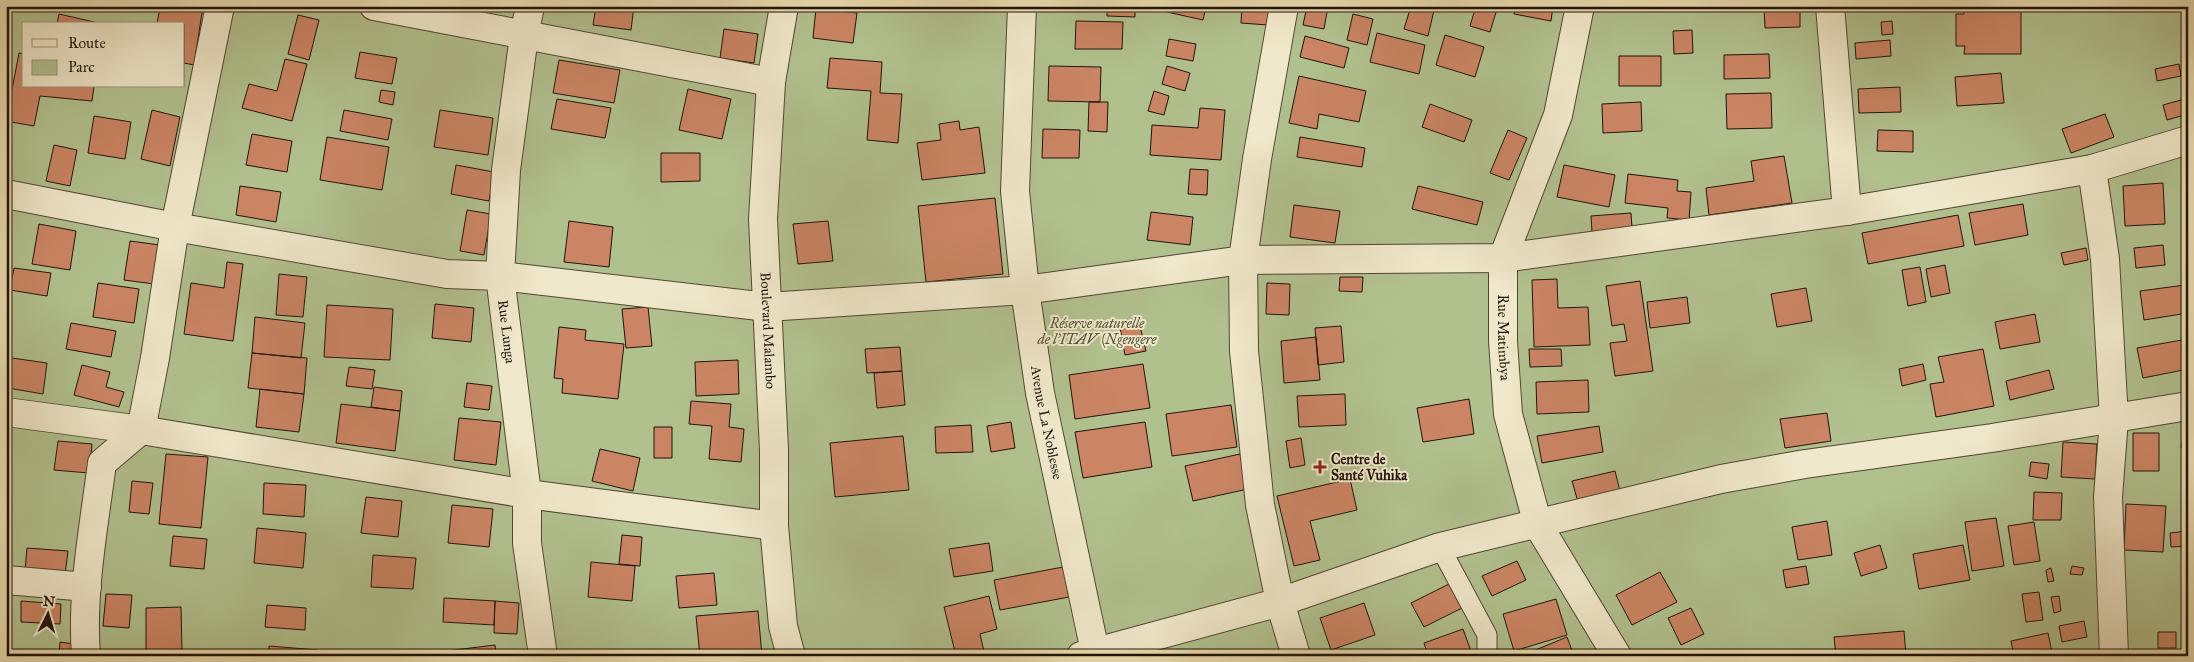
<svg xmlns="http://www.w3.org/2000/svg" width="2194" height="662" viewBox="0 0 2194 662" font-family="'IM FELL Great Primer',serif">
  <style>
    .green { fill: #b1c18e; stroke: #686a4c; fill-rule: evenodd }
    .building { fill: #cb8564; stroke: #20130b }
    .lines { fill: none; stroke-linecap: round; stroke-linejoin: round }
    .lane-casing { stroke: #524534; stroke-width: 21 }
    .street-casing { stroke: #524534; stroke-width: 30 }
    .lane { stroke: #f0e8ca; stroke-width: 19 }
    .street { stroke: #f0e8ca; stroke-width: 28 }
    .poi-dot { fill: #8f2418; stroke: #f0e8ca; stroke-width: 2 }
    .labels { text-anchor: middle; dominant-baseline: central; stroke-width: 4; stroke-linejoin: round; paint-order: stroke }
    .park-label { font-size: 14px; font-style: italic; fill: #535039; stroke: #f0e8ca }
    .street-label { font-size: 14px; fill: #20130b; stroke: #f0e8ca }
    .poi-label { font-size: 14px; font-weight: bold; fill: #20130b; stroke: #f0e8ca; text-anchor: start }
  </style>
  <rect width="100%" height="100%" fill="#e8dbae"/>
  <filter id="stains"><feTurbulence type="fractalNoise" baseFrequency=".004" numOctaves="4"/><feColorMatrix values="0 0 0 0 .2 0 0 0 0 .09 0 0 0 0 .02 0 0 0 .5 -.17"/></filter>
  <radialGradient id="worn" r=".72"><stop offset=".6" stop-color="#630" stop-opacity="0"/><stop offset="1" stop-color="#630" stop-opacity=".3"/></radialGradient>
  <path class="green" d="M6,6h2182v650h-2182zM24,24h160v62h-160z"/>
  <path class="building" d="M36,6h20l-1,5z
    M160,6h43l-9,59 -10,-2v-39h-27z
    M596,6h38l-3,24 -38,-5z
    M1107,6h28v11l-28,-1z
    M1169,6h37l-3,14 -36,-8z
    M1242,6h28l-2,19 -27,-2z
    M1307,6h21l-4,23 -21,-4z
    M1411,6h24l-7,30 -24,-7z
    M1476,6l21,3 -7,23 -20,-6z
    M1516,6h37l-2,15 -37,-7z
    M1632,6h23l-22,5z
    M1764,6h36v21l-35,1z
    M1857,6h46v1l-46,2z
    M1964,6h57v48h-57l1,-8h-9v-32h8z
    M816,8l41,5 -4,30 -40,-5z
    M59,14l44,10h-46z
    M1353,14l20,5 -6,26 -20,-5z
    M298,15l21,5 -10,40 -21,-6z
    M1076,21l47,1 -1,27h-47z
    M1892,21l1,13 -11,1 -1,-13z
    M724,29l34,5 -4,29 -34,-5z
    M1692,30l1,23 -19,1 -1,-23z
    M1377,33l48,12 -6,29 -49,-12z
    M1445,35l39,12 -9,30 -39,-12z
    M1305,36l44,12 -5,20 -44,-11z
    M1169,39l27,5 -3,17 -27,-5z
    M1890,40l1,16 -35,3 -1,-16z
    M360,52l37,6 -5,26 -37,-6z
    M19,53l5,1v32h70l-2,15 -52,-5 -6,30 -28,-5z
    M1769,54l1,24 -46,1v-24z
    M1619,56h42v30h-42z
    M830,58l52,4 -2,31 22,1 -4,49 -31,-3 4,-49 -44,-3z
    M285,59l22,5 -15,57 -50,-13 7,-24 28,7z
    M559,60l61,10 -6,33 -61,-10z
    M2179,64l2,12 -24,5 -2,-12z
    M1049,66l52,1 -1,35 -52,-1z
    M1167,66l23,7 -5,18 -23,-7z
    M2001,73l3,30 -47,3 -2,-29z
    M1299,76l67,15 -7,31 -40,-8 -2,15 -28,-6z
    M1900,87l1,25 -42,1 -1,-24z
    M688,89l43,10 -9,40 -43,-9z
    M381,90l14,2 -2,13 -14,-3z
    M1154,91l15,5 -5,19 -16,-4z
    M1771,93l1,35 -45,1 -1,-35z
    M2188,98v16l-21,6 -4,-15z
    M557,99l54,9 -6,30 -54,-9z
    M1089,102h19l-1,30 -19,-1z
    M1641,102l1,29 -39,2 -1,-29z
    M1430,104l42,16 -8,22 -42,-15z
    M1200,108l25,2 -4,50 -71,-5 2,-30 46,3z
    M152,110l28,7 -10,49 -29,-7z
    M344,110l48,9 -4,21 -48,-9z
    M440,110l53,8 -5,37 -54,-8z
    M2105,114l9,23 -43,16 -9,-24z
    M94,116l37,6 -6,37 -37,-6z
    M959,121l1,9 19,-3 6,46 -63,7 -5,-37 24,-3 -2,-16z
    M1043,129l37,1 -1,28h-37z
    M1508,130l19,8 -18,42 -19,-7z
    M1878,130l35,1v21l-36,-1z
    M252,134l40,7 -5,31 -41,-7z
    M327,137l62,10 -7,43 -62,-10z
    M1300,137l65,11 -3,19 -65,-10z
    M54,145l23,5 -7,36 -24,-5z
    M661,153h39v28l-39,1z
    M1784,156l8,47 -83,12 -3,-27 48,-7 -3,-20z
    M456,165l38,7 -5,29 -38,-7z
    M1564,165l51,10 -6,32 -52,-10z
    M1190,169l18,1 -1,25 -19,-1z
    M1628,174l50,6 -1,11 14,1 -2,28 -22,-2 1,-10 -43,-5z
    M2163,183l2,41 -40,2 -2,-40z
    M240,186l41,6 -5,30 -40,-7z
    M1418,186l65,16 -6,23 -65,-16z
    M995,198l8,76 -77,8 -8,-76z
    M2023,204l5,31 -53,10 -6,-32z
    M1294,205l46,6 -5,32 -45,-6z
    M467,210l24,4 -7,41 -24,-4z
    M1151,212l42,5 -3,28 -43,-5z
    M1631,213l1,15 -40,4 -1,-16z
    M1958,215l6,31 -96,18 -6,-31z
    M569,221l44,6 -4,40 -45,-5z
    M828,221l5,40 -35,3 -5,-40z
    M39,224l37,7 -6,39 -38,-6z
    M130,241l30,4 -6,39 -30,-4z
    M2163,245l2,20 -29,3 -2,-20z
    M2086,248l2,12 -24,5 -3,-12z
    M227,262l16,2 -10,77 -49,-7 7,-51 33,5z
    M1945,265l5,28 -19,4 -5,-28z
    M1920,267l6,35 -18,4 -6,-36z
    M14,268l37,5 -4,23 -37,-6z
    M279,274l28,3 -4,40 -27,-2z
    M1340,277h23l-1,15 -23,-1z
    M1557,279l1,29 30,-1 2,38 -56,2 -2,-67z
    M1640,281l13,90 -38,5 -5,-33 17,-2 -3,-17 -12,2 -6,-40z
    M98,283l41,6 -5,34 -41,-6z
    M1267,283l23,1 -1,31 -23,-1z
    M2185,285l3,28 -44,7 -4,-29z
    M1806,288l6,33 -35,6 -6,-33z
    M1687,297l3,26 -40,5 -3,-26z
    M435,304l39,4 -3,34 -39,-4z
    M327,305l66,4 -3,51 -66,-3z
    M648,307l4,39 -26,2 -4,-39z
    M2035,314l5,28 -40,7 -5,-27z
    M255,317l50,6 -4,35 -49,-5z
    M1138,318l8,33 -21,4 -6,-33z
    M71,323l45,8 -5,26 -45,-8z
    M1341,326l3,36 -26,3 -3,-37z
    M559,327l27,3 -1,10 39,4 -6,55 -56,-6 1,-14 -9,-1z
    M1316,337l4,43 -36,3 -3,-42z
    M2182,340l6,29 -45,9 -6,-30z
    M900,347l2,24 -35,2 -2,-24z
    M1529,349h32l1,17 -32,1z
    M1983,349l11,57 -58,11 -6,-33 14,-2 -6,-25z
    M252,353l55,5 -3,36 -56,-6z
    M12,358l35,5 -4,31 -35,-6z
    M738,360l1,34 -43,2 -1,-34z
    M1143,364l7,44 -75,11 -6,-44z
    M1923,364l3,16 -24,6 -3,-17z
    M82,365l28,7 -4,15 18,5 -5,15 -45,-12z
    M349,367l26,3 -3,19 -26,-3z
    M2049,370l5,19 -44,11 -4,-19z
    M902,371l3,34 -28,3 -3,-35z
    M1588,380l1,32 -52,2 -1,-32z
    M467,383l25,3 -3,24 -25,-3z
    M374,387l28,4 -2,20 -29,-4z
    M260,389l44,5 -5,38 -43,-5z
    M1345,394l1,31 -47,2 -2,-31z
    M1469,399l5,35 -51,8 -6,-34z
    M691,401l40,3 -2,23 15,2 -3,33 -32,-3 3,-33 -23,-2z
    M341,404l59,7 -5,40 -59,-8z
    M1231,405l6,42 -65,9 -6,-42z
    M1827,413l4,28 -46,7 -5,-29z
    M459,418l42,4 -5,43 -42,-5z
    M1011,422l4,26 -24,4 -4,-26z
    M1145,422l7,45 -69,11 -8,-46z
    M971,425l2,27 -37,1 -1,-26z
    M1599,426l4,26 -61,11 -5,-27z
    M654,427h18v31h-18z
    M2133,433h26v38h-26z
    M903,436l6,54 -74,7 -5,-54z
    M1301,438l4,27 -15,3 -4,-27z
    M2186,439h2v13l-3,-1 -4,-4 1,-5z
    M58,441l34,3 -3,29 -35,-3z
    M2063,442l34,2 -2,35 -34,-2z
    M600,449l40,9 -7,33 -41,-10z
    M166,454l42,3 -7,71 -42,-4z
    M1240,454l8,35 -55,12 -8,-35z
    M2031,462l18,2 -2,15 -18,-3z
    M1615,471l5,20 -42,11 -6,-21z
    M1350,479l7,31 -47,11 10,39 -26,6 -17,-70z
    M132,481l21,2 -4,31 -20,-2z
    M264,483l42,2 -2,32 -41,-3z
    M2034,492l28,1 -1,27h-28z
    M366,497l36,4 -4,36 -37,-4z
    M2126,504l40,2 -3,46 -39,-2z
    M452,505l41,4 -4,38 -41,-4z
    M1996,518l8,48 -32,5 -7,-49z
    M1827,521l5,34 -34,5 -6,-33z
    M2034,522l6,39 -26,4 -6,-39z
    M257,528l49,5 -3,35 -49,-5z
    M2188,531v15l-17,1 -1,-14z
    M622,535l20,2 -2,29 -21,-2z
    M173,536l34,3 -3,30 -34,-3z
    M989,543l4,28 -39,6 -5,-28z
    M1880,545l7,23 -26,8 -7,-23z
    M1963,545l7,35 -51,9 -6,-35z
    M27,548l41,3 -3,24 -40,-4z
    M373,555l43,3 -3,31 -42,-2z
    M1517,561l9,19 -34,16 -10,-20z
    M591,562l44,4 -3,35 -44,-4z
    M1806,566l3,18 -23,4 -3,-18z
    M2072,566l12,2 -2,7 -12,-1z
    M1063,567l6,30 -69,13 -6,-30z
    M2051,568l3,13 -6,1 -2,-12z
    M1660,572l17,30 -45,23 -16,-30z
    M714,573l3,32 -38,3 -3,-32z
    M1449,584l13,24 -38,19 -13,-24z
    M2039,592l4,28 -17,2 -4,-28z
    M106,594l26,1 -3,33 -26,-2z
    M989,596l8,33 -17,5 5,22h-29l-12,-49z
    M2059,596l2,15 -7,2 -3,-16z
    M444,598l51,3 -1,24 -51,-3z
    M1556,599l11,36 -53,16 -11,-37z
    M21,601l40,3 -1,20 -39,-2z
    M495,601l24,2 -2,31 -23,-1z
    M1364,603l11,32 -44,15 -11,-32z
    M267,605l39,3 -1,22 -40,-3z
    M181,607l1,45h-36v-44z
    M1691,608l13,26 -23,11 -13,-27z
    M758,611l4,45h-62l-4,-40z
    M2084,621l3,16 -25,5 -3,-16z
    M1463,629l9,25 -44,2 -4,-13z
    M1904,631l2,25h-70l-2,-19z
    M2158,632h18v16h-18z
    M2048,633l4,19 -15,4h-23l-3,-15z
    M1567,637l7,19h-39l-2,-5z
    M60,642l14,2v12h-15z
    M495,645l1,11h-58v-4z
    M269,646l49,4v6h-49z"/>
  <g class="lines">
    <defs>
      <path id="lane" d="M1440,547l47,88v21"/>
      <g id="street">
        <path d="M374,6l397,76"/>
        <path id="s1" d="M530,6l-6,30 -18,134 -6,106 27,218v49l16,113"/>
        <path id="s2" d="M784,6l-13,76 -8,137 11,231v76l9,100 8,30"/>
        <path id="s3" d="M1022,6l-7,185 10,99 15,103 56,263"/>
        <path d="M1284,6l-27,153 -14,101 1,91 16,154 20,97 16,54"/>
        <path id="s4" d="M1580,6l-22,109 -55,143v83l5,73 30,111 79,131"/>
        <path d="M1830,6l17,205"/>
        <path d="M2092,169l13,90 9,160 -6,78 6,159"/>
        <path d="M6,194l169,33 272,47 53,2 267,31 258,-17 218,-30 260,-2 344,-47 245,-42 96,-29"/>
        <path d="M6,412l135,18 386,64 247,32"/>
        <path d="M6,580l81,7"/>
        <path d="M86,656c-5,-64 8,-130 16,-193l39,-33 14,-72 20,-131 45,-221"/>
        <path d="M1081,656l199,-54 160,-55 281,-68 84,-15 187,-26 196,-32"/>
      </g>
    </defs>
    <use href="#lane" class="lane-casing"/>
    <use href="#street" class="street-casing"/>
    <use href="#lane" class="lane"/>
    <use href="#street" class="street"/>
  </g>
  <path class="poi-dot" d="M1317.5 459.5h5v5h5v5h-5v5h-5v-5h-5v-5h5z"/>
  <g class="labels">
    <g class="park-label">
      <text x="1097" y="323">Réserve naturelle<tspan x="1097" dy="16">de l'ITAV (Ngengere</tspan></text>
    </g>
    <g class="street-label">
      <text stroke="none"><textPath href="#s1" startOffset="328">Rue Lunga</textPath></text>
      <text stroke="none"><textPath href="#s2" startOffset="326">Boulevard Malambo</textPath></text>
      <text stroke="none"><textPath href="#s4" startOffset="344">Rue Matimbya</textPath></text>
      <text stroke="none"><textPath href="#s3" startOffset="419">Avenue La Noblesse</textPath></text>
    </g>
    <g class="poi-label">
      <text x="1331" y="459">Centre de<tspan x="1331" dy="16">Santé Vuhika</tspan></text>
    </g>
  </g>
  <rect width="2194" height="662" fill="none" stroke="#e8dbae" stroke-width="25"/>
  <rect x="8" y="8" width="2179" height="647" fill="none" stroke="#20130b" stroke-width="2.5"/>
  <rect x="12" y="12" width="2169" height="637" fill="none" stroke="#20130b"/>
  <rect x="22" y="22" width="162" height="65" fill="#f0e8ca" stroke="#9d937e"/>
  <rect x="32" y="39" width="25" height="8" fill="#f0e8ca" stroke="#9d937e"/>
  <text x="68" y="48" font-size="15" fill="#20130b">Route</text>
  <rect x="32" y="60" width="25" height="15" fill="#b1c18e" stroke="#9d937e"/>
  <text x="68" y="72" font-size="15" fill="#20130b">Parc</text>
  <g transform="translate(48 614) rotate(5)" stroke="#f0e8ca" stroke-width="4" paint-order="stroke">
  <path d="M0-4L9 19L0 12L-9 19Z" fill="#20130b"/>
  <text y="-8" font-size="14" font-weight="bold" text-anchor="middle" fill="#20130b">N</text>
  </g>
  <rect width="100%" height="100%" filter="url(#stains)"/>
  <rect width="100%" height="100%" fill="url(#worn)"/>
</svg>
